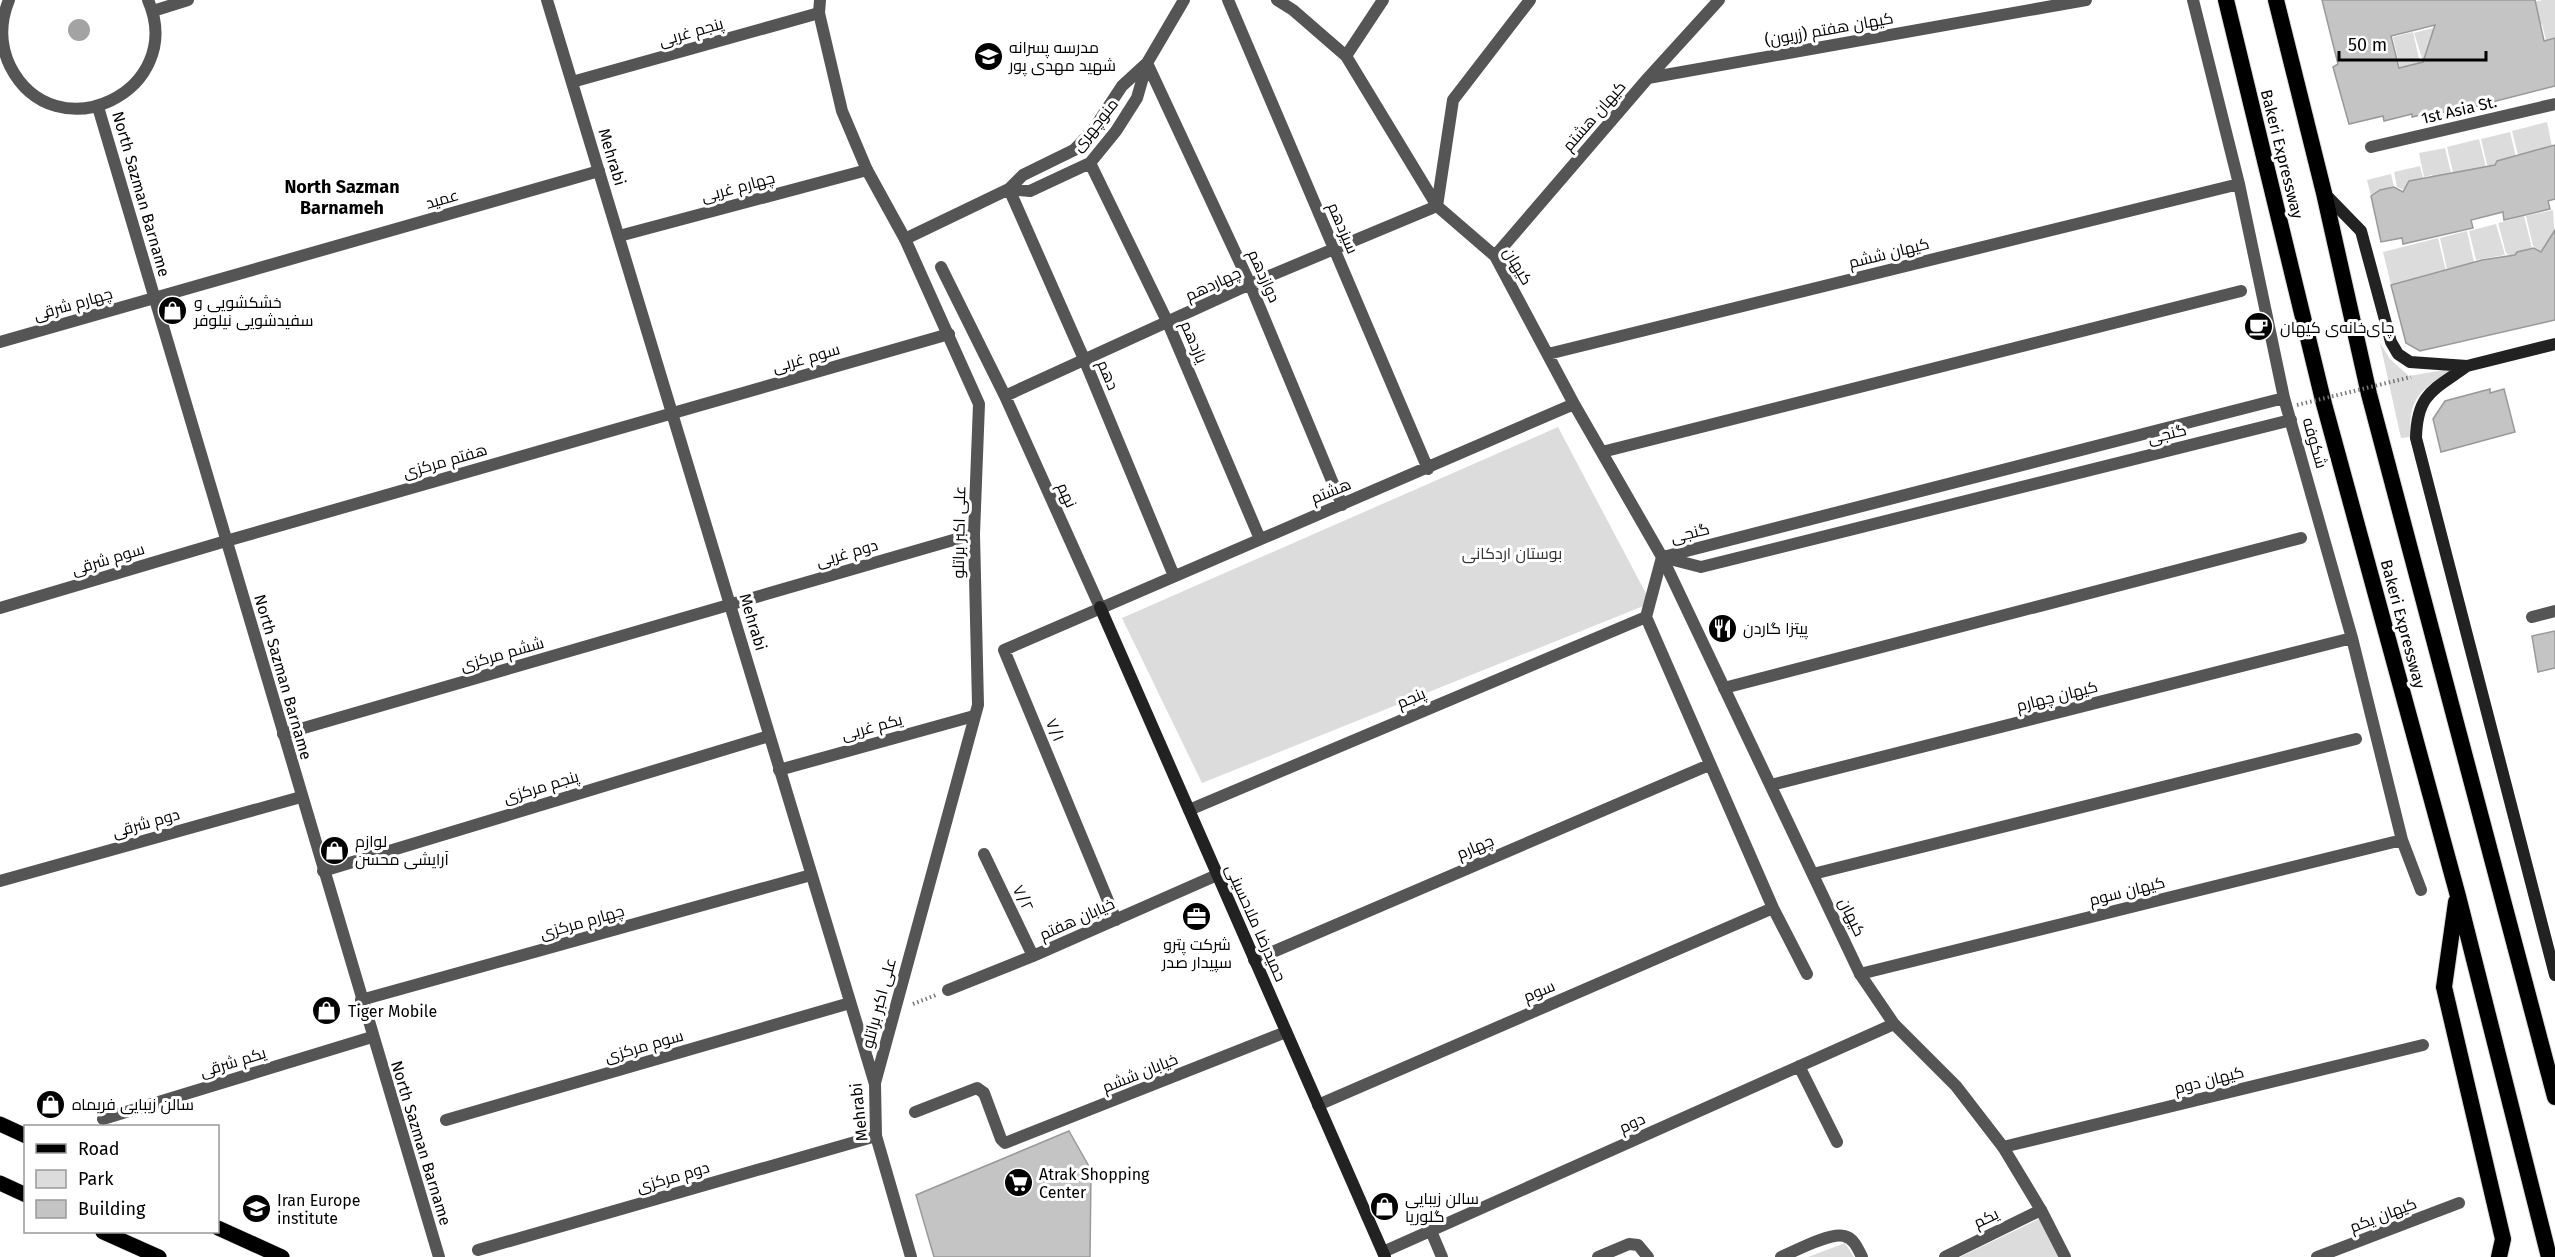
<svg xmlns="http://www.w3.org/2000/svg" width="2555" height="1257" viewBox="0 0 2555 1257" font-family="'Fira Sans',Cairo,sans-serif">
  <style>
    .green { fill: #dcdcdc }
    .water { fill: #a3a3a3 }
    .building { fill: #c4c4c4; stroke: #999; stroke-width: 1.5; fill-rule: evenodd }
    .lines { fill: none; stroke-linecap: round; stroke-linejoin: round }
    .primary-casing { stroke: #dbdbdb; stroke-width: 16 }
    .trunk-casing { stroke: #dbdbdb; stroke-width: 18 }
    .path { stroke: #777; stroke-width: 4; stroke-dasharray: 1.5 3; stroke-linecap: butt }
    .minor { stroke: #555; stroke-width: 12 }
    .tertiary { stroke: #555; stroke-width: 12 }
    .secondary { stroke: #222; stroke-width: 12 }
    .primary { stroke: #000; stroke-width: 15 }
    .trunk { stroke: #000; stroke-width: 16 }
    .path-bridge { stroke: #777; stroke-width: 4; stroke-dasharray: 1.5 3; stroke-linecap: butt }
    .labels { text-anchor: middle; dominant-baseline: central; stroke-width: 6; stroke-linejoin: round; paint-order: stroke }
    .street-label { font-size: 16px; fill: #000; stroke: #fff }
    .poi-label { font-size: 16px; fill: #000; stroke: #fff; text-anchor: start }
    .park-label { font-size: 16px; fill: #333; stroke: #fff }
    .neighbourhood-label { font-size: 18px; font-weight: bold; fill: #000; stroke: #fff }
  </style>
  <rect width="100%" height="100%" fill="#fff"/>
  <path class="green" d="M2543,0h12v38l-9,2 -4,-16 -9,2 -5,-23z
    M2440,26l-17,35 -9,-28z
    M2413,32l7,31 -20,4 -7,-30z
    M2547,122l5,24 -34,9 -6,-24z
    M2510,132l6,25 -28,12 -7,-30z
    M2479,139l7,28 -28,6 -5,-1 -6,-25z
    M2445,148l6,25 -17,8 -2,-6 -8,2 -5,-24z
    M2420,166l3,12 -14,3 -5,9 -7,-3 -3,-15z
    M2391,174l3,13 -14,3 -9,6 -4,-16z
    M2553,210l2,32 -9,2 -5,7 -8,-5 -7,-30z
    M2524,216l8,32 -15,4 -4,6 -7,-5 -8,-30z
    M2496,224l9,31 -29,5 -7,-29z
    M2467,231l7,31 -27,7 -7,-31z
    M2438,238l8,33 -55,14 -8,-33z
    M2380,343l10,16 19,17 52,-9c-34,18 -55,27 -50,70l-10,1z
    M1558,427l93,176 -449,180 -80,-165z
    M2039,1219l19,38h-98z
    M1845,1243l9,14h-46z"/>
  <path class="water" d="M68 30a11 11 0 1 1 22 0a11 11 0 1 1-22 0Z"/>
  <path class="building" d="M2322,0h213l9,41 11,-3v48l-86,22 -30,5 -6,-1 -21,5v-3l-28,7 -1,-5 -34,8 -16,-57 5,-3zM2435,25l-12,37 -24,6 -8,-32z
    M2555,145v54l-7,2 2,8 -46,11 -1,-8 -32,8 2,8 -70,16 -1,-6 -21,4 -10,-46 9,-6 14,-3 9,5 6,-11 86,-16 2,-4z
    M2555,230v90l-135,31 -14,-8 -15,-58 91,-25 33,-5 2,-3 17,-4 7,4z
    M2490,389v4l14,-4 11,43 -74,20 -8,-33 12,-18z
    M2555,631v37l-17,4 -6,-36z
    M1069,1131l22,39 -1,87h-156l-18,-62z"/>
  <g class="lines">
    <defs>
      <path id="primary" d="M0,1124l26,12
        M0,1183l26,12
        M218,1228l64,29
        M103,1232l56,25"/>
      <path id="trunk" d="M2226,0l98,404 134,492 91,361
        M2276,0l48,193 45,201 186,703
        M2456,902l-12,85 59,252 -4,18"/>
    </defs>
    <use href="#primary" class="primary-casing"/>
    <use href="#trunk" class="trunk-casing"/>
    <path class="path" d="M913,1004l23,-9"/>
    <path class="minor" d="M1228,0l200,469
      M1277,0l16,10 53,46 91,150 58,50 79,148 88,153 -16,60 127,291 34,66
      M2193,0l46,184 45,214 68,240 50,202 19,50
      M153,11l35,-11
      M1346,56l37,-56
      M1147,63l103,221 92,221
      M1648,78l438,-78
      M572,82l247,-69
      M2371,147l184,-43
      M1090,163l78,160 92,216
      M1009,189l75,170 90,217
      M1009,189l21,2 60,-28 26,-32 21,-33 10,-35 37,-63
      M1437,206l16,-106 77,-100
      M619,236l248,-66
      M905,239l104,-50 14,-14 51,-25 19,-20 29,-44 25,-23
      M1495,256l153,-178 71,-78
      M941,267l64,129 95,211
      M0,342l599,-171
      M1548,354l691,-170
      M1005,396l245,-112 187,-78
      M1602,452l639,-161
      M1662,557l39,10 590,-147
      M1663,557l621,-159
      M0,608l226,-67 723,-207
      M2532,617l23,-6
      M1724,688l577,-150
      M283,734l691,-200
      M779,770l195,-54
      M1771,785l581,-147
      M1189,810l457,-193
      M984,854l49,102
      M323,871l446,-135
      M1813,874l543,-135
      M0,881l301,-84
      M1116,920l-112,-270 570,-246
      M1254,960l455,-195
      M1860,974l542,-134
      M948,990l85,-34 184,-81
      M361,1000l450,-125
      M1799,1066l38,76
      M1318,1105l455,-197
      M915,1112l62,-24 7,5 17,46 4,4 281,-111
      M103,1119l269,-82
      M446,1120l404,-117
      M2003,1147l420,-102
      M1431,1231l11,26
      M478,1250l398,-114
      M1383,1252l511,-228
      M1598,1257l31,-13 9,1 10,12
      M1781,1257c14,-6 49,-25 63,-21 10,2 14,13 18,21
      M1945,1257l96,-47
      M2317,1257l142,-54"/>
    <path class="tertiary" d="M9,0c-9,22 -9,45 1,66 45,89 178,25 138,-66
      M547,0l328,1084 1,52 35,121
      M820,0l-1,13 23,98 25,59 38,69 74,165 -5,130 4,171 -103,378
      M98,107l341,1150
      M1662,557l198,417 34,50 62,62 47,61 38,63 24,47"/>
    <path class="secondary" d="M2324,193l37,38 30,111 7,12 12,8 57,4 88,-22
      M2467,366c-33,24 -50,27 -51,72l139,537
      M1100,607l285,650"/>
    <use href="#primary" class="primary"/>
    <use href="#trunk" class="trunk"/>
    <path class="path-bridge" d="M2297,405l114,-28"/>
  </g>
  <defs>
    <symbol id="school-disc" viewBox="-11 -11 22 22"><circle r="9.5" fill="#000" stroke="#fff"/><path d="M0-5L7-2L0 1L-7-2ZM-4 1L0 2.5L4 1V4Q0 6-4 4Z" fill="#fff"/></symbol>
    <symbol id="shop-disc" viewBox="-11 -11 22 22"><circle r="9.5" fill="#000" stroke="#fff"/><path d="M-5-2.5h2.3a2.7 3.5 0 0 1 5.4 0H5L5.5 6h-11ZM-1.5-2.5h3a1.5 2.3 0 0 0-3 0Z" fill="#fff"/></symbol>
    <symbol id="cafe-disc" viewBox="-11 -11 22 22"><circle r="9.5" fill="#000" stroke="#fff"/><path d="M-5.5-4.5H6V0H3Q3 3.5 0 3.5H-2.5Q-5.5 3.5-5.5 0ZM3-3.2v2h1.7v-2ZM-6 4.5H4V6H-6Z" fill="#fff"/></symbol>
    <symbol id="restaurant-disc" viewBox="-11 -11 22 22"><circle r="9.5" fill="#000" stroke="#fff"/><path d="M-5-6h1v4h1v-4h1v4h1v-4h1v5L-1.5 .5V6h-2V.5L-5-1ZM5-6V6H3V1.5H1.5Q1.5-4 5-6Z" fill="#fff"/></symbol>
    <symbol id="office-disc" viewBox="-11 -11 22 22"><circle r="9.5" fill="#000" stroke="#fff"/><path d="M-6-3h4V-5.5h4V-3h4V5H-6ZM-1-4.5V-3h2v-1.5ZM-6 0V1H6V0Z" fill="#fff"/></symbol>
    <symbol id="supermarket-disc" viewBox="-11 -11 22 22"><circle r="9.5" fill="#000" stroke="#fff"/><path d="M-6-5.5h2.5l.6 2H6L4.5 2H-2.5L-4.4-4H-6ZM-1.5 3.2a1.3 1.3 0 1 0 .1 0ZM3 3.2a1.3 1.3 0 1 0 .1 0Z" fill="#fff"/></symbol>
  </defs>
  <g fill-rule="evenodd">
    <use href="#school-disc" x="972" y="40" width="33" height="33"/>
    <use href="#shop-disc" x="156" y="294" width="33" height="33"/>
    <use href="#cafe-disc" x="2242" y="310" width="33" height="33"/>
    <use href="#restaurant-disc" x="1706" y="612" width="33" height="33"/>
    <use href="#shop-disc" x="318" y="834" width="33" height="33"/>
    <use href="#office-disc" x="1180" y="900" width="33" height="33"/>
    <use href="#shop-disc" x="310" y="994" width="33" height="33"/>
    <use href="#shop-disc" x="34" y="1088" width="33" height="33"/>
    <use href="#supermarket-disc" x="1002" y="1166" width="33" height="33"/>
    <use href="#shop-disc" x="1368" y="1190" width="33" height="33"/>
    <use href="#school-disc" x="240" y="1192" width="33" height="33"/>
  </g>
  <g class="labels">
    <g class="street-label">
      <text transform="translate(1829 29) rotate(-10)">کیهان هفتم (زریون)</text>
      <text transform="translate(691 32) rotate(-16)">پنجم غربی</text>
      <text transform="translate(2459 110) rotate(-13)">1st Asia St.</text>
      <text transform="translate(1594 116) rotate(-49)">کیهان هشتم</text>
      <text transform="translate(1095 125) rotate(-51)">منوچهری</text>
      <text transform="translate(2282 154) rotate(76)">Bakeri Expressway</text>
      <text transform="translate(612 157) rotate(73)">Mehrabi</text>
      <text transform="translate(738 187) rotate(-15)">چهارم غربی</text>
      <text transform="translate(141 194) rotate(74)">North Sazman Barname</text>
      <text transform="translate(442 199) rotate(-16)">عمید</text>
      <text transform="translate(1343 228) rotate(67)">سیزدهم</text>
      <text transform="translate(1889 253) rotate(-14)">کیهان ششم</text>
      <text transform="translate(1518 266) rotate(59)">کیهان</text>
      <text transform="translate(1264 276) rotate(66)">دوازدهم</text>
      <text transform="translate(1213 284) rotate(-25)">چهاردهم</text>
      <text transform="translate(73 304) rotate(-16)">چهارم شرقی</text>
      <text transform="translate(1194 342) rotate(67)">یازدهم</text>
      <text transform="translate(806 358) rotate(-16)">سوم غربی</text>
      <text transform="translate(1108 375) rotate(67)">دهم</text>
      <text transform="translate(2167 434) rotate(-14)">گنجی</text>
      <text transform="translate(2315 443) rotate(74)">شکوفه</text>
      <text transform="translate(445 461) rotate(-16)">هفتم مرکزی</text>
      <text transform="translate(1331 491) rotate(-22)">هشتم</text>
      <text transform="translate(1067 495) rotate(66)">نهم</text>
      <text transform="translate(959 532) rotate(-89)">علی اکبر براتلو</text>
      <text transform="translate(1690 533) rotate(-14)">گنجی</text>
      <text transform="translate(847 553) rotate(-16)">دوم غربی</text>
      <text transform="translate(108 559) rotate(-17)">سوم شرقی</text>
      <text transform="translate(753 622) rotate(73)">Mehrabi</text>
      <text transform="translate(2403 624) rotate(75)">Bakeri Expressway</text>
      <text transform="translate(502 654) rotate(-16)">ششم مرکزی</text>
      <text transform="translate(283 677) rotate(74)">North Sazman Barname</text>
      <text transform="translate(2057 696) rotate(-14)">کیهان چهارم</text>
      <text transform="translate(1411 698) rotate(-23)">پنجم</text>
      <text transform="translate(872 727) rotate(-15)">یکم غربی</text>
      <text transform="translate(1055 730) rotate(67)">۷/۱</text>
      <text transform="translate(541 787) rotate(-17)">پنجم مرکزی</text>
      <text transform="translate(146 823) rotate(-16)">دوم شرقی</text>
      <text transform="translate(1475 847) rotate(-23)">چهارم</text>
      <text transform="translate(2127 891) rotate(-14)">کیهان سوم</text>
      <text transform="translate(1023 898) rotate(64)">۷/۲</text>
      <text transform="translate(1852 917) rotate(64)">کیهان</text>
      <text transform="translate(1077 919) rotate(-24)">خیابان هفتم</text>
      <text transform="translate(582 922) rotate(-16)">چهارم مرکزی</text>
      <text transform="translate(1256 923) rotate(66)">حمیدرضا ملاحسینی</text>
      <text transform="translate(1539 991) rotate(-23)">سوم</text>
      <text transform="translate(879 1003) rotate(-75)">علی اکبر براتلو</text>
      <text transform="translate(644 1046) rotate(-16)">سوم مرکزی</text>
      <text transform="translate(233 1062) rotate(-17)">یکم شرقی</text>
      <text transform="translate(1140 1073) rotate(-22)">خیابان ششم</text>
      <text transform="translate(2209 1080) rotate(-14)">کیهان دوم</text>
      <text transform="translate(859 1112) rotate(-96)">Mehrabi</text>
      <text transform="translate(1632 1123) rotate(-24)">دوم</text>
      <text transform="translate(421 1143) rotate(73)">North Sazman Barname</text>
      <text transform="translate(673 1177) rotate(-16)">دوم مرکزی</text>
      <text transform="translate(2383 1215) rotate(-21)">کیهان یکم</text>
      <text transform="translate(1986 1218) rotate(-26)">یکم</text>
    </g>
    <g class="poi-label">
      <text x="1009" y="47">مدرسه پسرانه<tspan x="1009" dy="18">شهید مهدی پور</tspan></text>
      <text x="194" y="302">خشکشویی و<tspan x="194" dy="18">سفیدشویی نیلوفر</tspan></text>
      <text x="2280" y="327">چای‌خانه‌ی کیهان</text>
      <text x="1743" y="628">پیتزا گاردن</text>
      <text x="355" y="841">لوازم<tspan x="355" dy="18">آرایشی محسن</tspan></text>
      <text x="1197" y="944" text-anchor="middle">شرکت پترو<tspan x="1197" dy="18">سپیدار صدر</tspan></text>
      <text x="348" y="1011">Tiger Mobile</text>
      <text x="72" y="1104">سالن زیبایی فریماه</text>
      <text x="1039" y="1174">Atrak Shopping<tspan x="1039" dy="18">Center</tspan></text>
      <text x="1405" y="1198">سالن زیبایی<tspan x="1405" dy="18">گلوريا</tspan></text>
      <text x="277" y="1200">Iran Europe<tspan x="277" dy="18">institute</tspan></text>
    </g>
    <g class="park-label">
      <text x="1512" y="553">بوستان اردکانی</text>
    </g>
    <g class="neighbourhood-label">
      <text x="342" y="187">North Sazman<tspan x="342" dy="21">Barnameh</tspan></text>
    </g>
  </g>
  <rect x="24" y="1125" width="195" height="108" fill="#ffffff" stroke="#999999" stroke-width="1.5"/>
  <rect x="36" y="1144" width="30" height="9" fill="#000000" stroke="#999999" stroke-width="1.5"/>
  <text x="78" y="1155" font-size="18" fill="#000000">Road</text>
  <rect x="36" y="1170" width="30" height="18" fill="#dcdcdc" stroke="#999999" stroke-width="1.5"/>
  <text x="78" y="1185" font-size="18" fill="#000000">Park</text>
  <rect x="36" y="1200" width="30" height="18" fill="#c4c4c4" stroke="#999999" stroke-width="1.5"/>
  <text x="78" y="1215" font-size="18" fill="#000000">Building</text>
  <path d="M2339 51v9h147v-9" fill="none" stroke="#000000" stroke-width="3"/>
  <text x="2348" y="51" font-size="18" fill="#000000" stroke="#ffffff" stroke-width="4.5" paint-order="stroke">50 m</text>
</svg>
